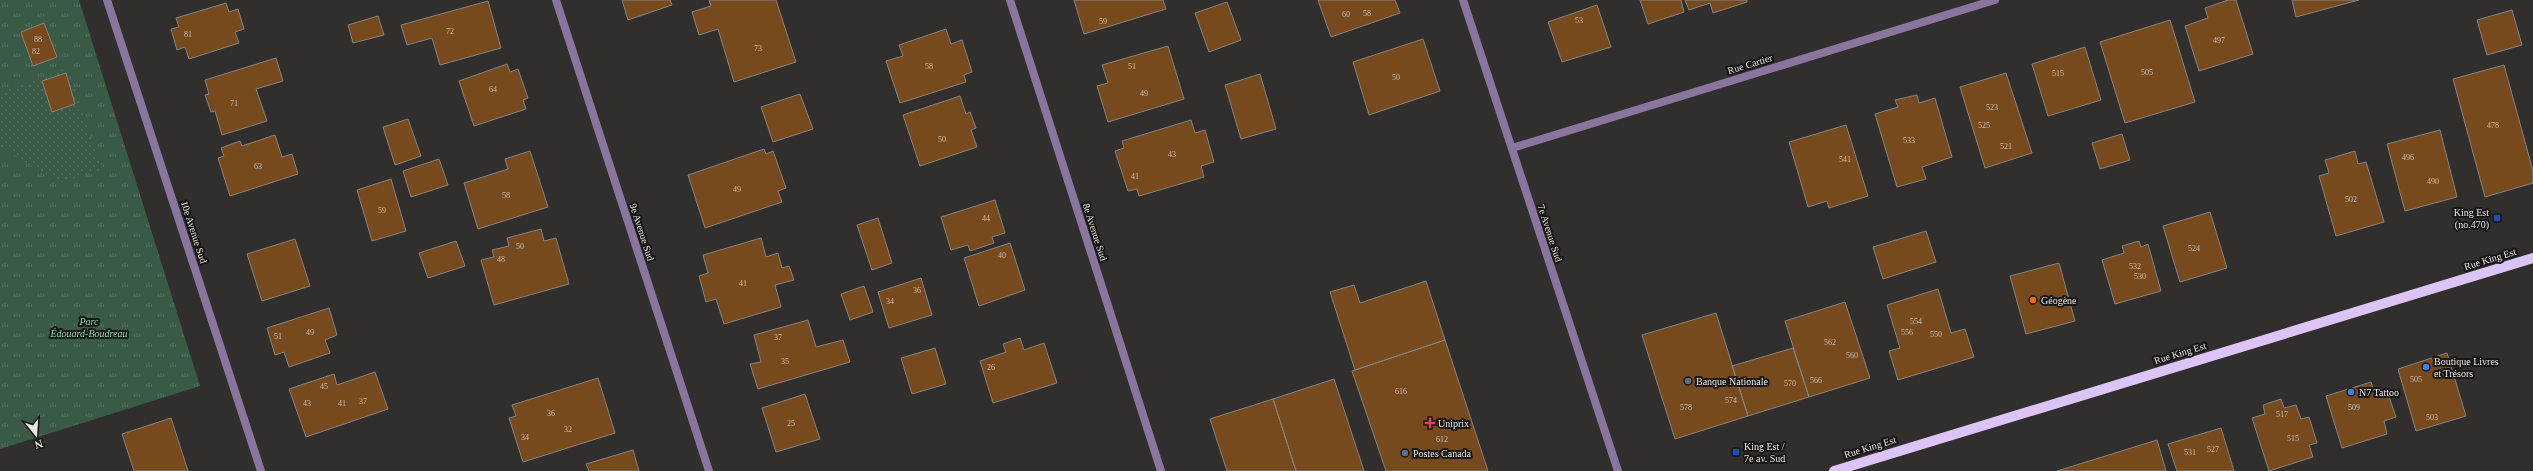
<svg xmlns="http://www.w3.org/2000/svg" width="2533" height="471" viewBox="0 0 2533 471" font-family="Georgia,serif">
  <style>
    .park { fill: url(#park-tufts) }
    .garden { fill: url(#garden-dots) }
    .building { fill: #764a1c; stroke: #868481 }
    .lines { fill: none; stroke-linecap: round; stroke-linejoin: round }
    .minor { stroke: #8a759e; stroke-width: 8 }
    .primary { stroke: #ddc4f6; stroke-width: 10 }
    .transit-dot { fill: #1a4fb4; stroke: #181716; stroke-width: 1.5 }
    .food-dot { fill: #e8710a; stroke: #181716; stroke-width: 1.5 }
    .shop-dot { fill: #3f7fe0; stroke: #181716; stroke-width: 1.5 }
    .service-dot { fill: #5c6f8a; stroke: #181716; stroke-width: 1.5 }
    .health-dot { fill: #e0444e; stroke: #181716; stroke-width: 1.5 }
    .labels { text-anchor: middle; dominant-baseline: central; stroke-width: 4; stroke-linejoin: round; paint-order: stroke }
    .number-label { font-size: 8px; fill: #cbbfb2 }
    .street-label { font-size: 10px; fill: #e7e6e4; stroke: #181716 }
    .poi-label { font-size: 10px; fill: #e7e6e4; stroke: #181716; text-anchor: start }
    .park-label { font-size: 10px; font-style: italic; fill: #86dda7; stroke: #181716 }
  </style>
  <defs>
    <pattern id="park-tufts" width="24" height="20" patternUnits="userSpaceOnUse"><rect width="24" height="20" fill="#395a45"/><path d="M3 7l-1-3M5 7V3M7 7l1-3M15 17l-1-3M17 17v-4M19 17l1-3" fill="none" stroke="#567260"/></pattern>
    <pattern id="garden-dots" width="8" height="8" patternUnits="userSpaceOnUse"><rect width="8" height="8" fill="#395a45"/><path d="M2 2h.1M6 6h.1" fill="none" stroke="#567260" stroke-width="1.8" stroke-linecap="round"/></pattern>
  </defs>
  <rect width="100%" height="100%" fill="#312f2d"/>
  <path class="park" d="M0,0h79l121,386 -200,63z"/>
  <path class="garden" d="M68,68l34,101 -42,14 -60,-37v-54z"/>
  <path class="building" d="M622,0h48l2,5 -44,15z
    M709,0h67l20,62 -62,20 -16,-53 -19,6 -7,-23 19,-6z
    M1074,0h89l3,9 -82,25z
    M1318,0h77l5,13 -69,24z
    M1640,0h41l3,12 -36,12z
    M1685,0h62v2l-34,11 -3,-10 -21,7z
    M2228,0h8l17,54 -54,17 -14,-45 23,-8 -3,-10z
    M2292,0h67l-63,17z
    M488,1l13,47 -61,17 -8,-27 -25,7 -6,-20z
    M1227,2l14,38 -32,12 -14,-39z
    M226,3l3,9 9,-3 6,20 -9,3 4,11 -50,16 -4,-12 -8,3 -6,-21 8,-2 -3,-9z
    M1597,5l14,42 -49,15 -14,-40z
    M2512,10l10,35 -35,10 -10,-35z
    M378,16l6,19 -31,8 -5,-18z
    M2170,20l25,82 -70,21 -25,-81z
    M44,23l13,34 -24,9 -12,-34z
    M946,29l5,15 11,-4 10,32 -8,3 2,7 -66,21 -14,-42 17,-5 -4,-11z
    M1423,39l17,52 -71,24 -16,-53z
    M1168,46l16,53 -76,23 -11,-36 11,-3 -6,-18z
    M2085,47l16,53 -53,16 -16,-52z
    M276,58l7,23 -27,8 11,32 -45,14 -7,-24 -4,1 -6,-17 4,-1 -4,-14z
    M507,64l3,8 8,-3 10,29 -5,2 3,9 -52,17 -15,-45z
    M2504,65l29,106v12l-48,14 -32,-118z
    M66,73l9,31 -23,8 -10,-31z
    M2006,73l26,80 -47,15 -25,-81z
    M1260,74l16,55 -35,10 -16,-54z
    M800,94l13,35 -40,13 -12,-35z
    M1917,95l2,8 16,-5 17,59 -30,10 4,12 -29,8 -22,-73 23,-7 -3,-7z
    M960,96l6,18 4,-2 6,16 -5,2 6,17 -57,19 -17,-51z
    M408,119l13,37 -26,9 -12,-38z
    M1191,120l4,13 10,-3 9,32 -13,4 3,11 -65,19 -2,-7 -9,2 -13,-40 9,-3 -2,-7z
    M1846,125l22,71 -39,12 -2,-7 -19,6 -19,-65z
    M2440,130l17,67 -52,14 -18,-67z
    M2122,134l8,26 -30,9 -8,-26z
    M275,135l7,22 10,-3 6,20 -68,22 -12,-38 6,-2 -3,-8 19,-7 2,5z
    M764,149l2,5 7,-3 13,37 -8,3 4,11 -77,26 -17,-53z
    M530,151l18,56 -70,22 -14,-46 44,-14 -3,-10z
    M2355,151l3,13 8,-2 18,60 -48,14 -17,-60 10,-3 -4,-13z
    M439,159l9,26 -37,12 -8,-26z
    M391,179l15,52 -34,10 -15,-51z
    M995,200l10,33 -13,4 2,6 -24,8 -2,-6 -17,5 -10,-33z
    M2210,212l17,56 -47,14 -17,-56z
    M878,218l14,45 -20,7 -15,-45z
    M541,229l3,12 12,-3 13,46 -75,21 -13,-45 13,-3 -2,-7 17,-4 -2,-8z
    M1926,231l10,31 -53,17 -10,-32z
    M761,238l5,19 12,-4 4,15 7,-2 5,14 -19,5 6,22 -57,17 -8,-25 -10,3 -7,-26 9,-3 -5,-18z
    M295,239l15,47 -48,15 -15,-47z
    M456,241l9,25 -37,12 -9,-25z
    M2139,241l2,6 7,-3 13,47 -46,13 -13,-44 22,-7 -2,-7z
    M1010,243l15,47 -46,16 -15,-48z
    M2059,263l16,58 -49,13 -16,-58z
    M921,278l11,37 -43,13 -11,-36z
    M1426,281l19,59 -90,30 -25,-78 24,-7 6,18z
    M864,286l9,26 -23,8 -9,-26z
    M1938,289l13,44 14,-4 9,28 -76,23 -9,-29 11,-3 -13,-43z
    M1845,302l25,76 -61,19 -24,-76z
    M329,308l8,27 -12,5 5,13 -41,14 -5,-15 -9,3 -8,-27z
    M1716,313l32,103 -73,23 -33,-104z
    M808,320l8,27 27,-7 7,22 -92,27 -8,-25 11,-2 -7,-27z
    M1020,338l4,12 20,-7 13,40 -64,20 -13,-42 26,-9 -3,-8z
    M1445,340l43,131h-102l-34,-100z
    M935,348l11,36 -34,10 -11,-36z
    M1793,348l16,49 -61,19 -16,-50z
    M2447,353l19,63 -50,15 -18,-62z
    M375,372l13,37 -82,28 -17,-48 45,-15 3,11z
    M598,378l17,55 -92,29 -14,-44 7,-2 -4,-11z
    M1334,379l30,92h-68l-23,-72z
    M2371,382l5,16 12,-4 8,23 -12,4 3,13 -45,14 -16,-52z
    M805,394l15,45 -44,13 -14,-44z
    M1273,399l23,72h-69l-17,-52z
    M2281,399l3,9 12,-3 5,14 8,-2 8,26 -8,2 4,12 -44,14 -17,-53 13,-4 -2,-9z
    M171,418l17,53h-54l-12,-37z
    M2221,428l13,43h-57l-9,-27z
    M2157,440l9,31h-109z
    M633,450l6,21h-50l-3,-7z"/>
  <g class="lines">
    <path class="minor" d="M107,0l154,471
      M556,0l153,471
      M1010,0l151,471
      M1463,0l155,471
      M1512,148l483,-148"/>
    <path class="primary" d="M1834,471l699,-213"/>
  </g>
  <g class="transit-dot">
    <rect x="2493" y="214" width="8" height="8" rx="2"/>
    <rect x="1732" y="448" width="8" height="8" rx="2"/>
  </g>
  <circle class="food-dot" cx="2033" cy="300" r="4"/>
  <g class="shop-dot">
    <circle cx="2426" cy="367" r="4"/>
    <circle cx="2351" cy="392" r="4"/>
  </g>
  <g class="service-dot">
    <circle cx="1688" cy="381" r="4"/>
    <circle cx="1405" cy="453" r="4"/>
  </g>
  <path class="health-dot" d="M1428 417h4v4h4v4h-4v4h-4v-4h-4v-4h4z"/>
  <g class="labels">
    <g class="number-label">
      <text x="1367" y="13">58</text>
      <text x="1346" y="14">60</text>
      <text x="1579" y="20">53</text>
      <text x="1103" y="21">59</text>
      <text x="450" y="31">72</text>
      <text x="188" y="34">81</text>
      <text x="38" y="39">88</text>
      <text x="2219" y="40">497</text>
      <text x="758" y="48">73</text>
      <text x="36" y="51">82</text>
      <text x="929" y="66">58</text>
      <text x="1132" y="66">51</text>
      <text x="2147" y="72">505</text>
      <text x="2058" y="73">515</text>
      <text x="1396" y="77">50</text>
      <text x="493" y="89">64</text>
      <text x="1144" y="93">49</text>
      <text x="234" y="103">71</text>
      <text x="1992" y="107">523</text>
      <text x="1984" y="125">525</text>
      <text x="2493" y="125">478</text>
      <text x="942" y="139">50</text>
      <text x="1909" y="140">533</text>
      <text x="2006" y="146">521</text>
      <text x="1172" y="154">43</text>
      <text x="2408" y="157">496</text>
      <text x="1845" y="159">541</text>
      <text x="258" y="166">63</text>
      <text x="1135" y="176">41</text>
      <text x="2433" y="181">490</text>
      <text x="737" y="189">49</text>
      <text x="506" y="195">58</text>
      <text x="2351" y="199">502</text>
      <text x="382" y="210">59</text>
      <text x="986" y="218">44</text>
      <text x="520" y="246">50</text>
      <text x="2194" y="248">524</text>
      <text x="1002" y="255">40</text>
      <text x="501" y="259">48</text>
      <text x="2135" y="266">532</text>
      <text x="2140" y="276">530</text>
      <text x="743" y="283">41</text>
      <text x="917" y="290">36</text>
      <text x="890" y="301">34</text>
      <text x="1916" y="321">554</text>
      <text x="310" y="332">49</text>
      <text x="1907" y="332">556</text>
      <text x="1936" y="334">550</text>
      <text x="278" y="336">51</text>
      <text x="778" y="337">37</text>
      <text x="1830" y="342">562</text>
      <text x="1852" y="355">560</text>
      <text x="785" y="361">35</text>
      <text x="991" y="367">26</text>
      <text x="2416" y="379">505</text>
      <text x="1816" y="380">566</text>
      <text x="1790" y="383">570</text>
      <text x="324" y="386">45</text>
      <text x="1401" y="391">616</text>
      <text x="1731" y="400">574</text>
      <text x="363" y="401">37</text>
      <text x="307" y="403">43</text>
      <text x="342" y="403">41</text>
      <text x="1686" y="407">578</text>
      <text x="2354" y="407">509</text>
      <text x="551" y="413">36</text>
      <text x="2282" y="414">517</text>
      <text x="2432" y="417">503</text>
      <text x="791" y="423">25</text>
      <text x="568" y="429">32</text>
      <text x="525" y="437">34</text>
      <text x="2293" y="438">515</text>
      <text x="1442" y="439">612</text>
      <text x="2213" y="449">527</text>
      <text x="2190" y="452">531</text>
    </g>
    <g class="street-label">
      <text transform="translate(1750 64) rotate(-17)">Rue Cartier</text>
      <text transform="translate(194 232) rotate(72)">10e Avenue Sud</text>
      <text transform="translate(642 232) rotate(72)">9e Avenue Sud</text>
      <text transform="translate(1095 232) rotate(72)">8e Avenue Sud</text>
      <text transform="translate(1550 233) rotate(72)">7e Avenue Sud</text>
      <text transform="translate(2490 259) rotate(-17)">Rue King Est</text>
      <text transform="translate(2180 353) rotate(-17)">Rue King Est</text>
      <text transform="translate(1870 447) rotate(-17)">Rue King Est</text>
    </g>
    <g class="poi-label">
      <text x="2489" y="212" text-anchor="end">King Est<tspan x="2489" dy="12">(no.470)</tspan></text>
      <text x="2041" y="300">Géogène</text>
      <text x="2434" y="361">Boutique Livres<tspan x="2434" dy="12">et Trésors</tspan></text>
      <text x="1696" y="381">Banque Nationale</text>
      <text x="2359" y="392">N7 Tattoo</text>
      <text x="1438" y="423">Uniprix</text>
      <text x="1744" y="446">King Est /<tspan x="1744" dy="12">7e av. Sud</tspan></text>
      <text x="1413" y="453">Postes Canada</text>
    </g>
    <g class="park-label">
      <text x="89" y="321">Parc<tspan x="89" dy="12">Édouard-Boudreau</tspan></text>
    </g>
  </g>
  <g transform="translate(36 435) rotate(163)" stroke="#181716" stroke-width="3" paint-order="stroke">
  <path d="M0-3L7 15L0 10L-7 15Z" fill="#e7e6e4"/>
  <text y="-6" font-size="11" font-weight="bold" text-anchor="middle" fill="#e7e6e4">N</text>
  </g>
</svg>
